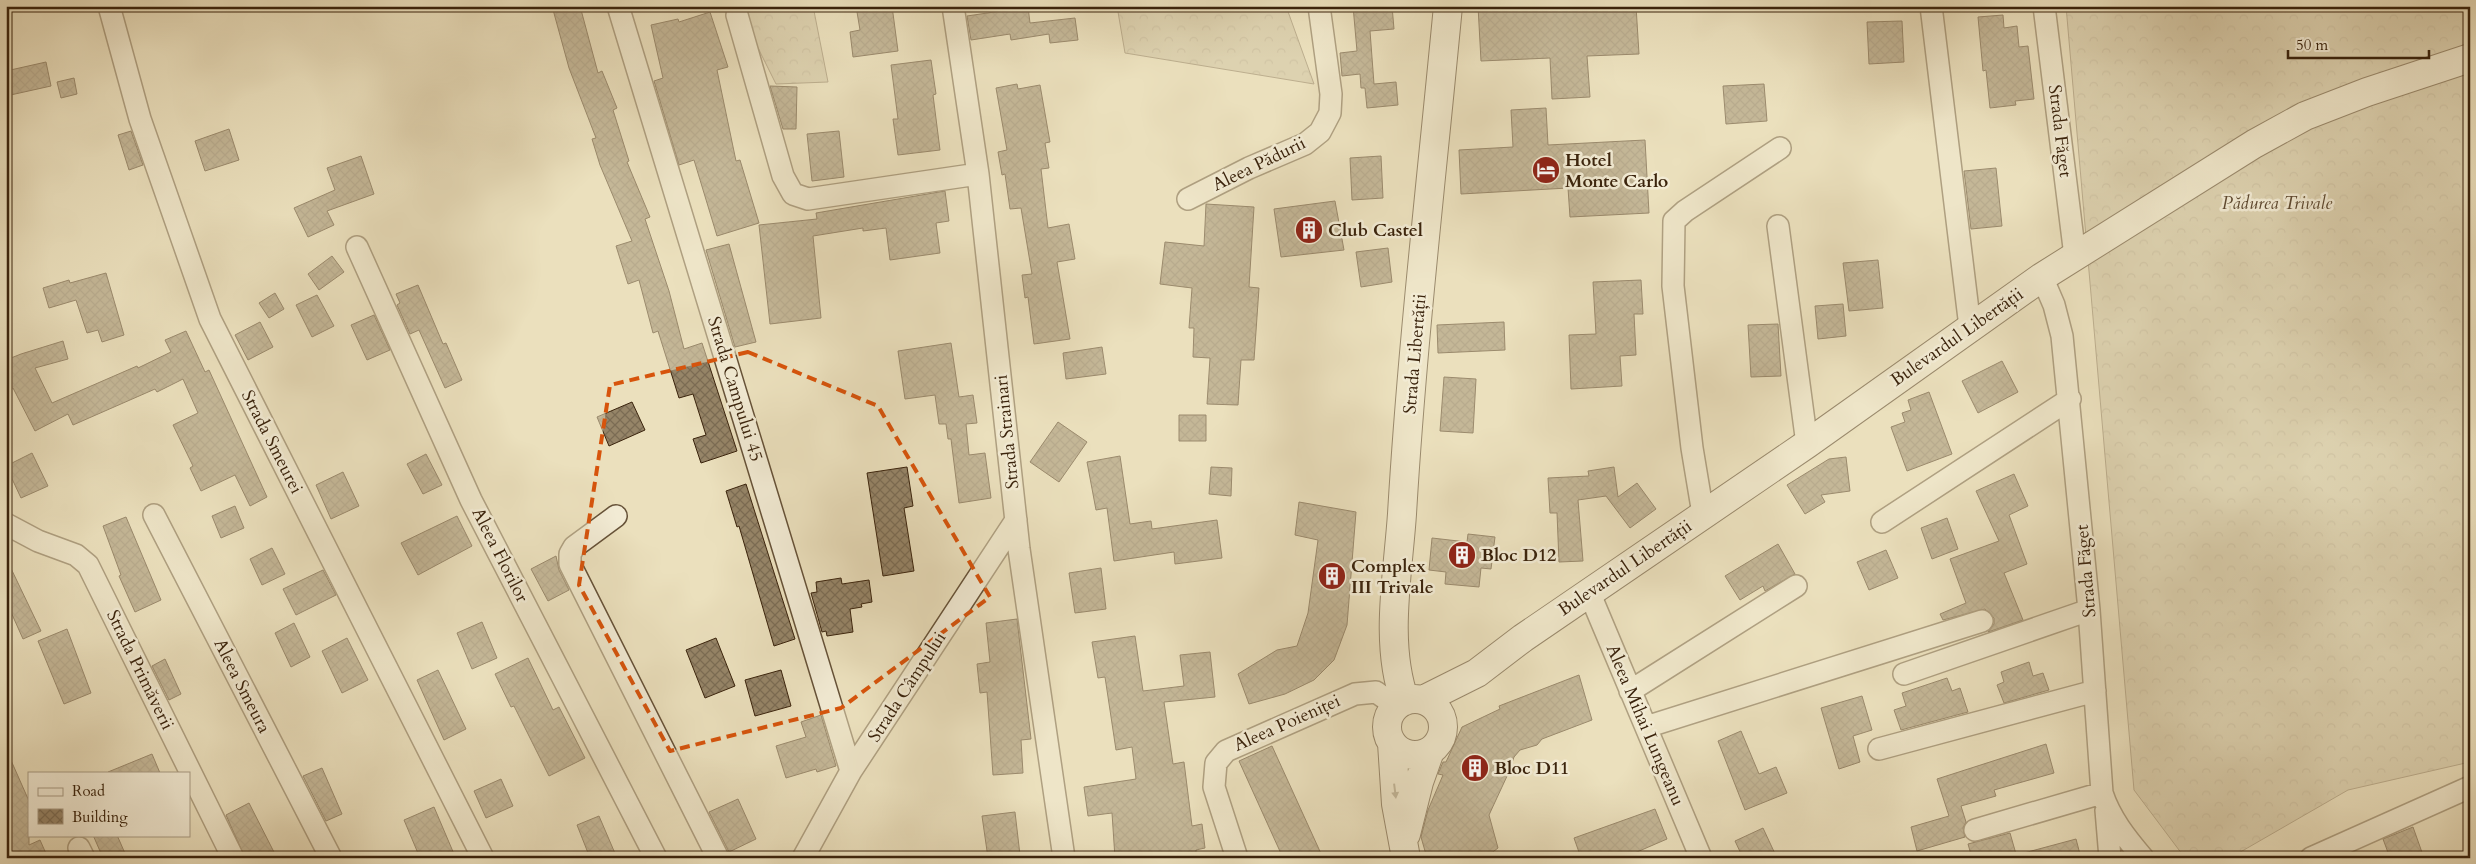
<svg xmlns="http://www.w3.org/2000/svg" width="2476" height="864" viewBox="0 0 2476 864" font-family="Cardo,serif">
  <style>
    .forest { fill: url(#forest-crowns); stroke: #847256 }
    .building { fill: url(#building-cross-hatch); stroke: #3a230c }
    .lines { fill: none; stroke-linecap: round; stroke-linejoin: round }
    .street-casing { stroke: #665238; stroke-width: 24 }
    .secondary-casing { stroke: #3a230c; stroke-width: 30 }
    .street { stroke: #f2ebd4; stroke-width: 21 }
    .secondary { stroke: #f2ebd4; stroke-width: 28 }
    .oneway { fill: #968770 }
    .marked { fill: none; stroke: #d7540c; stroke-width: 4; stroke-dasharray: 10 6; stroke-linejoin: round }
    .labels { text-anchor: middle; dominant-baseline: central; stroke-width: 5; stroke-linejoin: round; paint-order: stroke }
    .street-label { font-size: 18px; fill: #3a230c; stroke: #f2ebd4 }
    .poi-label { font-size: 18px; font-weight: bold; fill: #3a230c; stroke: #f2ebd4; text-anchor: start }
    .park-label { font-size: 18px; font-style: italic; fill: #5f4a31; stroke: #f2ebd4 }
  </style>
  <defs>
    <pattern id="forest-crowns" width="20" height="18" patternUnits="userSpaceOnUse" patternTransform="scale(1.25)"><rect width="20" height="18" fill="#cdc09f"/><path d="M2 6a3 3 0 1 1 6 0M12 15a3 3 0 1 1 6 0" fill="none" stroke="#b1a588"/></pattern>
    <pattern id="building-cross-hatch" width="8" height="8" patternUnits="userSpaceOnUse" patternTransform="scale(1.25)"><rect width="8" height="8" fill="#968568"/><path d="M0 0l8 8M0 8l8-8" fill="none" stroke="#7b6c54"/></pattern>
  </defs>
  <rect width="100%" height="100%" fill="#ebe0bd"/>
  <filter id="stains"><feTurbulence type="fractalNoise" baseFrequency=".004" numOctaves="4"/><feColorMatrix values="0 0 0 0 .2 0 0 0 0 .09 0 0 0 0 .02 0 0 0 .5 -.17"/></filter>
  <radialGradient id="worn" r=".72"><stop offset=".6" stop-color="#630" stop-opacity="0"/><stop offset="1" stop-color="#630" stop-opacity=".3"/></radialGradient>
  <path class="forest" d="M737,6h76l15,76 -52,2z
    M1117,6h169l28,78 -189,-31z
    M2066,6h404v756l-122,28 -118,68h-45l-51,-68z"/>
  <path class="building" d="M552,6h28l18,67 4,-2 15,37 -4,2 16,51 -2,1 23,55 -5,2 24,72 15,58 18,-6 35,108 -36,12 -8,-24 13,-4 -13,-41 -14,4 -21,-67 -5,2 -14,-53 -11,4 -12,-38 16,-5 -32,-76 -8,-26 4,-1 -27,-70z
    M856,6h36l6,45 -45,6 -3,-25 10,-2z
    M1353,6h39l2,23 -24,2 4,53 22,-2 2,23 -31,3 -2,-20h-4l-1,-14 -18,2 -2,-23 17,-2z
    M1478,6h158l3,48 -52,2 3,41 -38,2 -2,-41 -69,3z
    M1028,7l2,16 45,-5 3,22 -28,3 -1,-9 -38,6 -1,-6 -39,6 -4,-24z
    M710,12l18,55 -11,3 19,91 4,-1 19,63 -42,13 -23,-76 -15,5 -25,-84 9,-3 -12,-53 27,-6 1,3z
    M2003,15l1,13 13,-2 2,21 9,-1 6,53 -19,2 1,4 -26,3 -4,-38 -3,1 -5,-54z
    M1902,21l2,41 -35,2 -2,-42z
    M931,60l5,34 -3,1 7,55 -42,5 -5,-36h5l-7,-54z
    M46,62l5,24 -45,10v-25z
    M74,78l3,16 -16,4 -4,-16z
    M1017,84l1,5 22,-4 10,57 -5,1 4,25 -8,1 7,59 21,-4 6,35 -18,3 13,77 -36,5 -6,-47 -3,1 -3,-23 10,-1 -11,-66 -11,1 -5,-35 -3,1 -4,-23 9,-2 -11,-62z
    M1764,84l3,37 -41,3 -3,-38z
    M770,86l27,1 -1,42h-13z
    M1546,108l2,37 97,-5 4,73 -79,4 -2,-29 -107,6 -2,-44 54,-3 -2,-37z
    M229,129l10,31 -34,11 -10,-30z
    M131,131l12,34 -14,5 -11,-35z
    M839,131l5,46 -32,4 -5,-47z
    M361,156l13,38 -47,17 7,14 -26,12 -14,-29 41,-18 -8,-22z
    M1381,156l2,42 -31,2 -2,-42z
    M1996,168l6,58 -31,3 -7,-58z
    M945,191l4,30 -13,2 4,30 -50,7 -4,-32 -23,3v-3l-50,8 8,82 -51,6 -11,-99 58,-6 -1,-6z
    M1335,201l9,49 -63,7 -7,-48z
    M1206,204l48,3 -5,80 10,1 -5,72h-13l-3,45 -31,-1 3,-46 -17,-1 1,-29h-5l3,-40 -32,-4 5,-42 39,4z
    M729,244l27,98 -21,5 -29,-97z
    M1388,248l4,34 -31,5 -5,-35z
    M332,256l12,16 -25,18 -11,-16z
    M1878,260l5,48 -34,3 -6,-48z
    M106,273l18,62 -22,7 -4,-12 -11,3 -11,-33 -27,8 -6,-20 26,-8 1,3z
    M1641,280l2,34h-9l2,41 -16,1 2,30 -51,3 -2,-54 27,-1 -3,-52z
    M418,285l25,59 3,-1 16,37 -17,8 -26,-58 -9,4 -13,-29 3,-2 -4,-9z
    M275,293l9,16 -15,9 -10,-15z
    M317,295l17,31 -22,11 -16,-32z
    M1843,304l3,32 -28,3 -3,-33z
    M374,315l16,35 -23,10 -16,-35z
    M260,322l13,25 -25,13 -13,-25z
    M1504,322l1,28 -67,3 -1,-28z
    M1778,324l3,52 -30,1 -3,-52z
    M186,331l19,41 4,-2 58,127 -17,9 -15,-31 -34,16 -11,-23 3,-2 -20,-41 25,-12 -15,-34 -26,13 -2,-3 -82,36 -5,-11 -33,17 -22,-43 -7,3v-31l15,-6 42,-13 5,18 -33,9 17,35 85,-37 1,2 33,-16 -6,-12z
    M951,343l8,54 14,-2 4,28 -11,1 3,31 16,-2 6,45 -32,5 -8,-64h-3l-2,-15h-7l-4,-29 -30,4 -7,-48z
    M1102,347l4,27 -40,5 -3,-26z
    M2002,361l16,31 -40,21 -16,-32z
    M1444,377l32,2 -3,54 -33,-2z
    M1929,392l23,62 -45,17 -16,-44 14,-5 -3,-9 9,-3 -3,-10z
    M632,402l13,28 -36,16 -12,-29z
    M1179,415h27v26h-27z
    M1058,422l29,20 -28,40 -29,-20z
    M32,453l16,33 -27,12 -15,-32z
    M426,454l16,31 -19,9 -16,-30z
    M1120,456l10,68 21,-3 1,8 65,-9 5,38 -47,6 -1,-12 -60,9 -7,-53 -11,2 -9,-48z
    M1846,457l4,34 -29,4 4,7 -20,12 -18,-29 42,-26z
    M907,467l6,39 -9,2 10,63 -31,5 -16,-103z
    M1211,467l21,1 -1,28 -22,-2z
    M1614,467l4,30 19,-14 19,26 -26,19 -24,-32 -28,4 5,61 -24,1 -2,-49h-7l-2,-35 41,-2 -1,-5z
    M343,472l16,34 -28,13 -15,-34z
    M2014,474l14,32 -19,9 18,49 -23,9 19,47 -35,12 6,-8v-6l-9,-9 -42,11 -3,-6 26,-11 -16,-44 49,-18 -23,-50z
    M746,484l49,155 -21,7 -35,-120 -2,1 -11,-36z
    M1299,502l57,10 -9,113 -13,35 -20,20 -29,14 -36,10 -11,-30 39,-24 20,-4 11,-33 10,-73 -23,-5z
    M235,506l9,22 -23,10 -9,-22z
    M457,516l15,30 -54,29 -17,-32z
    M126,517l35,83 -26,12 -16,-36 2,-1 -18,-49z
    M1947,518l11,31 -26,10 -11,-31z
    M1468,534l27,3 -4,32 -10,-1 -2,19 -34,-3 1,-12 -17,-2 3,-32 35,4z
    M1778,544l17,30 -30,17 -2,-5 -23,14 -15,-24z
    M272,548l13,26 -23,11 -12,-26z
    M1886,550l12,28 -29,12 -12,-28z
    M556,556l3,14 10,20 -21,11 -17,-32z
    M6,558l35,73 -18,8 -17,-38z
    M1101,568l5,41 -31,4 -6,-40z
    M323,570l13,25 -40,20 -13,-26z
    M841,578l1,6 27,-4 3,22 -11,2 1,3 -12,2 3,23 -26,4 -1,-5 -4,1 -11,-39 6,-1 -1,-10z
    M1017,619l14,120 -10,1 2,33 -30,2 -6,-83 -7,1 -3,-29 13,-2 -4,-39z
    M482,622l15,36 -25,11 -15,-36z
    M294,623l16,34 -19,10 -16,-34z
    M67,629l24,64 -27,11 -26,-63z
    M1135,636l8,55 41,-5 -4,-31 30,-3 5,45 -51,5 9,62 11,-2 8,64 10,-2 3,24 -9,2v8h-81l-3,-45 -24,3 -4,-29 52,-8 -4,-32 -16,3 -11,-73 -7,1 -6,-36z
    M347,638l21,42 -26,13 -20,-42z
    M716,638l19,48 -30,12 -19,-48z
    M528,658l25,52 6,-3 26,51 -36,18 -35,-70 -3,1 -16,-33z
    M165,659l16,35 -12,6 -17,-34z
    M2029,662l4,14 10,-3 6,17 -45,13 -7,-18 7,-3 -3,-10z
    M438,670l28,59 -22,11 -27,-60z
    M781,670l10,36 -36,10 -10,-36z
    M1579,675l13,45 -50,19 -5,6 -17,5 -6,7 -6,17 -19,41 9,33 -13,10h-58l-6,-21 7,-27 15,-35 -5,-1 5,-12h3l16,-35 38,-18 -1,-3z
    M1947,678l5,13 8,-3 8,24 -67,18 -7,-20 12,-4 -4,-13z
    M1862,696l10,34 -19,6 7,26 -21,7 -18,-61z
    M821,715l15,51 -19,6 -1,-3 -30,9 -10,-32 30,-9 -5,-15z
    M1741,731l18,43 17,-7 11,26 -42,17 -27,-69z
    M2046,744l8,29 -60,17 2,6 -35,10 5,16 -3,6 2,9 -48,14 -6,-24 38,-11 -12,-37z
    M1272,746l51,112h-40l-44,-97z
    M6,749l23,52v44l11,-5 8,18h-42v-3l6,-2 -6,-12z
    M152,754l8,19h-52v-1z
    M322,768l20,46 -16,7 -23,-45z
    M501,779l12,27 -27,12 -12,-27z
    M738,799l18,40 -27,13 -20,-40z
    M249,803l28,55h-32l-19,-43z
    M434,807l20,47 -10,4h-24l-16,-38z
    M1655,809l12,30 -44,19h-42l-7,-20z
    M1015,812l5,43 -32,3 -6,-42z
    M599,816l18,42h-27l-13,-33z
    M2413,827l11,31h-34l-7,-19z
    M1763,828l14,30h-34l-8,-17z
    M2010,833l6,21 -12,4h-32l-4,-14z
    M93,835h24l10,23h-24z
    M2076,839l5,19h-56l-1,-5z"/>
  <g class="lines">
    <defs>
      <path id="street" d="M109,6l31,113 70,200 273,539
        M618,6l233,765
        M953,6l25,168 41,375 45,309
        M1931,6l39,321
        M2044,6l31,250
        M737,15l46,161 10,18 15,5 170,-25
        M1188,199l61,-31 56,-24 15,-12 10,-19 1,-19 -12,-88
        M1778,226l29,218
        M357,247l114,253 185,358
        M2042,277l12,28 8,31 27,274 13,183c8,25 24,45 41,65
        M1703,514l-11,-66 -19,-162 1,-65 11,-10 95,-63
        M154,515l177,343
        M616,516l-42,31 -4,7v10l148,294
        M1882,522l188,-123
        M6,524l32,17 38,14 12,10 145,293
        M1589,592l112,266
        M1904,674l185,-64
        M1630,691l166,-105
        M1646,727l336,-106
        M1879,749l216,-58
        M2106,810l4,48
        M1975,830l127,-37
        M79,848l5,10
        M803,858l48,-87 165,-251
        M1237,858l-23,-71 2,-24 10,-12 129,-57 21,-2 20,14
        M2311,858l159,-71"/>
      <path id="secondary" d="M1387 727a28 28 0 1 1 56 0a28 28 0 1 1-56 0Z
        M1423,700l54,-27 46,-35 284,-194 235,-167 212,-133 51,-28 62,-24 103,-34
        M1405,701c-21,-57 -7,-127 -3,-187 10,-170 30,-339 46,-508
        M1392,743l4,61 10,54
        M1406,834l13,-52 11,-31"/>
    </defs>
    <use href="#street" class="street-casing"/>
    <use href="#secondary" class="secondary-casing"/>
    <use href="#street" class="street"/>
    <use href="#secondary" class="secondary"/>
  </g>
  <defs><path id="oneway-solid" d="M-6-.8H1V-3.2L6.5 0L1 3.2V.8H-6Z" transform="scale(1.25)"/></defs>
  <use class="oneway" href="#oneway-solid" transform="translate(1395 791) rotate(83)"/>
  <path d="M0 0H2476V864H0ZM748,352l130,54 112,191 -149,111 -171,43 -91,-166 31,-200z" fill="#ebe0bd" fill-opacity=".55" fill-rule="evenodd"/>
  <path class="marked" d="M748,352l130,54 112,191 -149,111 -171,43 -91,-166 31,-200z"/>
  <defs>
    <symbol id="hotel-disc" viewBox="-11 -11 22 22"><circle r="9.5" fill="#8f2418" stroke="#f2ebd4"/><path d="M-6-4.5h1.5V1H6V5H4.5V3h-9V5H-6ZM-4 0a1.8 1.8 0 1 1 3.6 0ZM.5 0V-2.5h3Q6-2.5 6 0Z" fill="#fff"/></symbol>
    <symbol id="building-disc" viewBox="-11 -11 22 22"><circle r="9.5" fill="#8f2418" stroke="#f2ebd4"/><path d="M-4-6H4V6H1V3H-1V6H-4ZM-2.5-4.3h1.7v1.8h-1.7ZM.8-4.3h1.7v1.8H.8ZM-2.5-1h1.7V.8h-1.7ZM.8-1h1.7V.8H.8Z" fill="#fff"/></symbol>
  </defs>
  <g fill-rule="evenodd">
    <use href="#hotel-disc" x="1530" y="154" width="32" height="32"/>
    <use href="#building-disc" x="1293" y="214" width="32" height="32"/>
    <use href="#building-disc" x="1446" y="539" width="32" height="32"/>
    <use href="#building-disc" x="1316" y="560" width="32" height="32"/>
    <use href="#building-disc" x="1459" y="752" width="32" height="32"/>
  </g>
  <g class="labels">
    <g class="street-label">
      <text transform="translate(2060 131) rotate(83)">Strada Făget</text>
      <text transform="translate(1259 164) rotate(-26)">Aleea Pădurii</text>
      <text transform="translate(1957 337) rotate(-35)">Bulevardul Libertății</text>
      <text transform="translate(1415 354) rotate(-85)">Strada Libertății</text>
      <text transform="translate(735 389) rotate(73)">Strada Campului 45</text>
      <text transform="translate(1007 432) rotate(-96)">Strada Strainari</text>
      <text transform="translate(272 442) rotate(63)">Strada Smeurei</text>
      <text transform="translate(500 555) rotate(63)">Aleea Florilor</text>
      <text transform="translate(1625 568) rotate(-34)">Bulevardul Libertății</text>
      <text transform="translate(2086 571) rotate(-95)">Strada Făget</text>
      <text transform="translate(140 670) rotate(64)">Strada Primăverii</text>
      <text transform="translate(242 686) rotate(63)">Aleea Smeura</text>
      <text transform="translate(907 687) rotate(-57)">Strada Câmpului</text>
      <text transform="translate(1287 723) rotate(-24)">Aleea Poieniței</text>
      <text transform="translate(1645 725) rotate(67)">Aleea Mihai Lungeanu</text>
    </g>
    <g class="poi-label">
      <text x="1565" y="160">Hotel<tspan x="1565" dy="21">Monte Carlo</tspan></text>
      <text x="1328" y="230">Club Castel</text>
      <text x="1481" y="555">Bloc D12</text>
      <text x="1351" y="566">Complex<tspan x="1351" dy="21">III Trivale</tspan></text>
      <text x="1494" y="768">Bloc D11</text>
    </g>
    <g class="park-label">
      <text x="2277" y="203">Pădurea Trivale</text>
    </g>
  </g>
  <rect width="2476" height="864" fill="none" stroke="#ebe0bd" stroke-width="25"/>
  <rect x="8" y="8" width="2461" height="849" fill="none" stroke="#3a230c" stroke-width="2.5"/>
  <rect x="12" y="12" width="2451" height="839" fill="none" stroke="#3a230c"/>
  <rect x="28" y="772" width="162" height="65" fill="#f2ebd4" stroke="#a89b84"/>
  <rect x="38" y="788" width="25" height="8" fill="#f2ebd4" stroke="#a89b84"/>
  <text x="72" y="796" font-size="15" fill="#3a230c">Road</text>
  <rect x="38" y="809" width="25" height="15" fill="url(#building-cross-hatch)" stroke="#a89b84"/>
  <text x="72" y="822" font-size="15" fill="#3a230c">Building</text>
  <path d="M2288 50v8h141v-8" fill="none" stroke="#3a230c" stroke-width="2.5"/>
  <text x="2296" y="50" font-size="15" fill="#3a230c" stroke="#f2ebd4" stroke-width="4" paint-order="stroke">50 m</text>
  <rect width="100%" height="100%" filter="url(#stains)"/>
  <rect width="100%" height="100%" fill="url(#worn)"/>
</svg>
